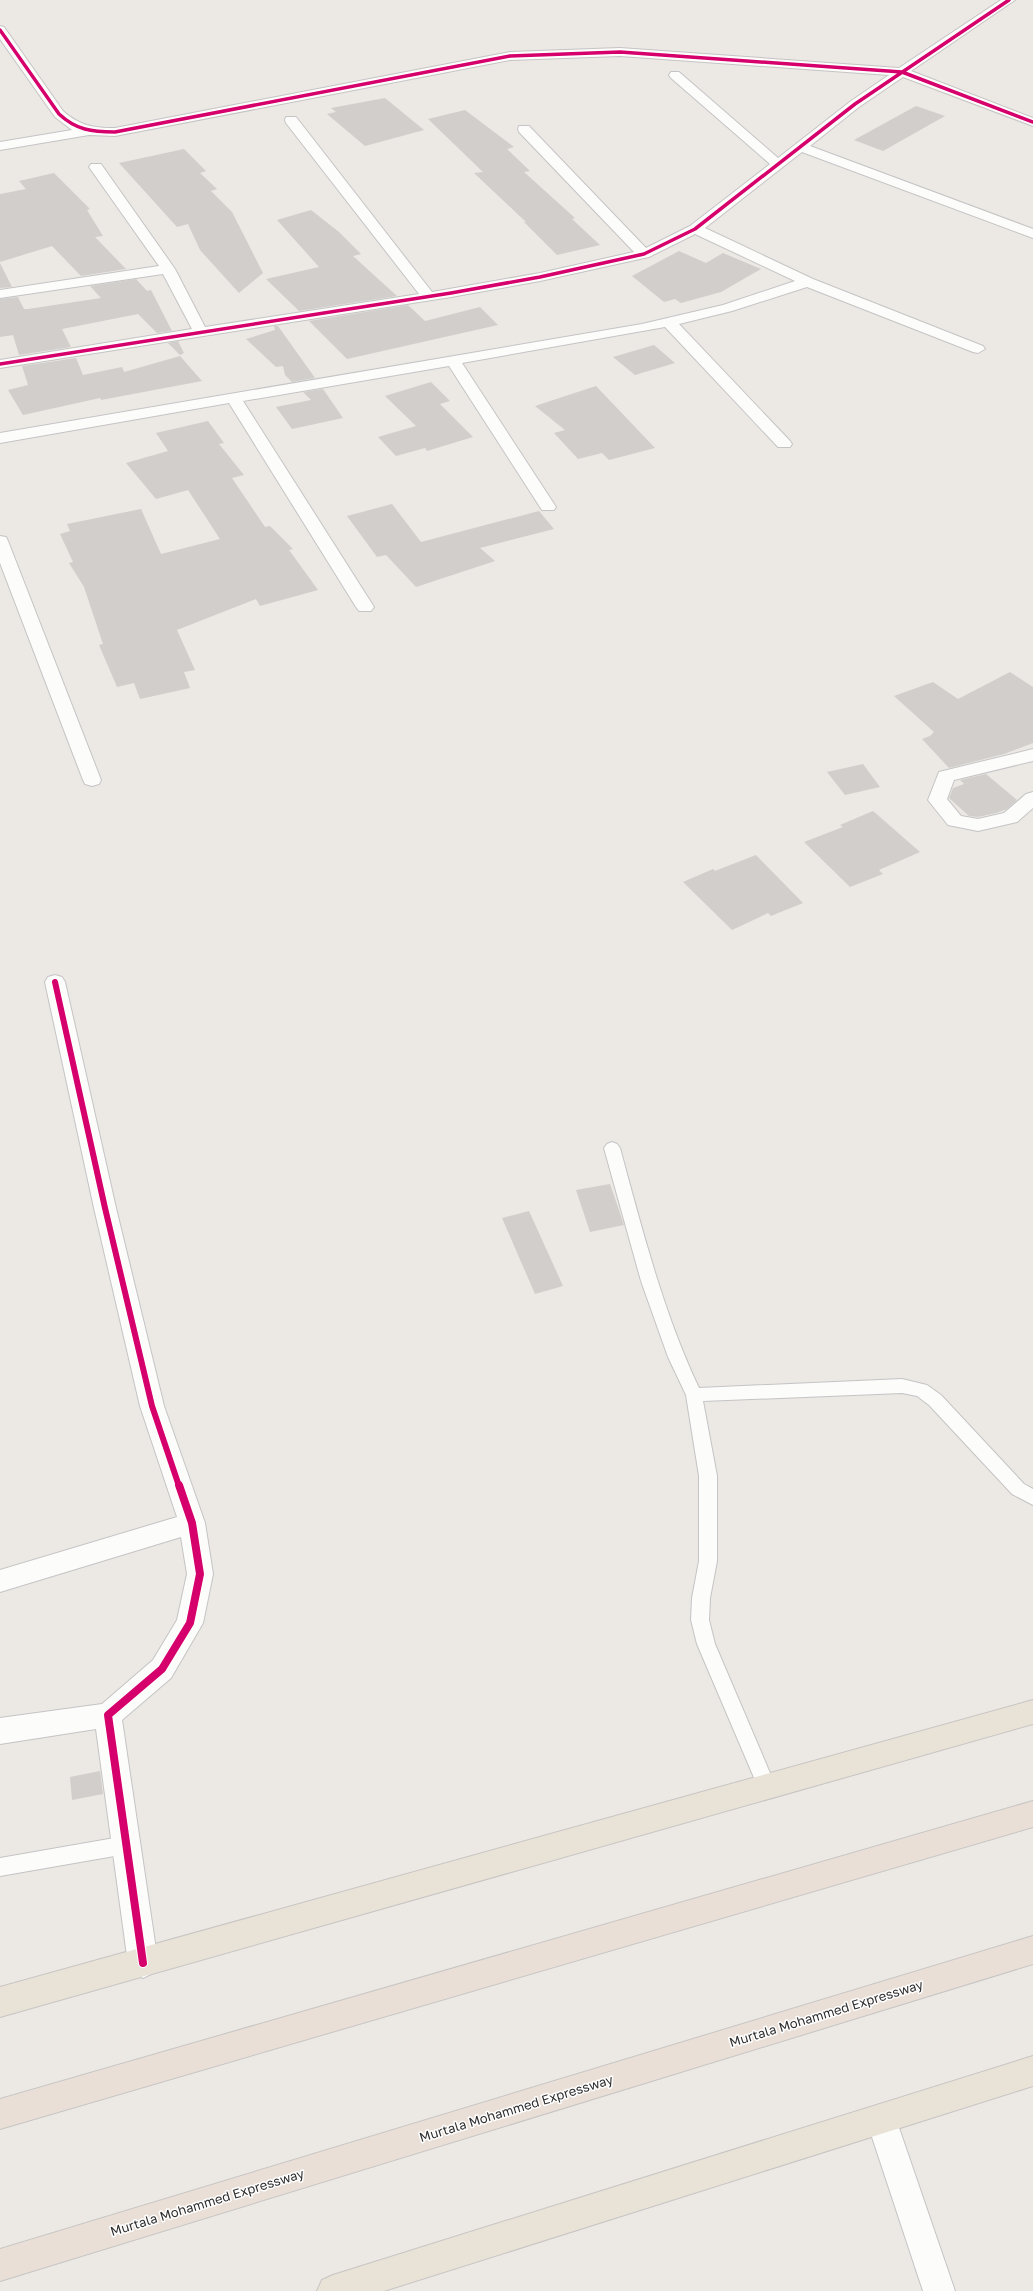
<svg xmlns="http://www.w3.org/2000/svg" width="1033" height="2291" viewBox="0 0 1033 2291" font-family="'Golos Text',sans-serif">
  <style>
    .building { fill: #d1cecb }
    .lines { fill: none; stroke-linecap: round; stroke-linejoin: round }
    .service-casing { stroke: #c5c4c5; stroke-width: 2 }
    .minor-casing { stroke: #c5c4c5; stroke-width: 2 }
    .trunk-casing { stroke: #c6c5c4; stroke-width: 2 }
    .motorway-casing { stroke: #c6c5c4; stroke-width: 2 }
    .service { fill: #fcfcfb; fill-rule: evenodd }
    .minor { fill: #fcfcfb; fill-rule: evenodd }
    .trunk { fill: #e9e2d6; fill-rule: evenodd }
    .motorway { fill: #eadfd6; fill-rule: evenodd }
    .cycleway-far2-casing { stroke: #fff; stroke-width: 5 }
    .cycleway-far1-casing { stroke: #fff; stroke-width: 8 }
    .cycleway-casing { stroke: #fff; stroke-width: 10 }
    .cycleway-far2 { stroke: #d6006c; stroke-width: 3.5 }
    .cycleway-far1 { stroke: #d6006c; stroke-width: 6 }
    .cycleway { stroke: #d6006c; stroke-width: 8 }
    .labels { text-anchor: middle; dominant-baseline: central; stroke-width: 3; stroke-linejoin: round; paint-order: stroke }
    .near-street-label { font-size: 13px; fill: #2e2e2e; stroke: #fff }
  </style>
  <rect width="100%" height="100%" fill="#ece8e4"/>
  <path class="building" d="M385,98l39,32 -59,16 -38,-32 9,-2 -5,-4z
    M916,106l29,10 -62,35 -29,-11z
    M465,110l49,37 -7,2 23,22 -6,1 51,46 -3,1 28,26 -43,10 -33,-33h2l-52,-49 9,-1 -55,-53z
    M184,149l22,22 -6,2 17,16 -6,2 21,21 31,61 -24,20 -39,-43 -12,-26 -11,3 -58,-64z
    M54,173l36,36 -3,1 16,26 -8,1 31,32 -45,7 -29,-30 -52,16v-68l26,-5 -7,-8z
    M311,210l28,22 22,22 -8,2 44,40 -98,15 -33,-32 53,-12 -42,-47z
    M679,251l27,12 17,-10 38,16 -40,23 -40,11 -6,-4 -11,3 -32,-26z
    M0,263l12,24 -12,1z
    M136,279l11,12 4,-1 21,41 -15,2 -19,-19 -76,15 9,18 -52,8 -6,-20 -13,2v-38l18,-2 6,12h4l73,-11 -11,-12z
    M408,305l17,16 55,-14 18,18 -151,34 -38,-38z
    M274,326h4l37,52 -23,4 -7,-7 -2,-9 -7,1 -30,-28 29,-9z
    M178,341l6,12 -4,2 -12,-12z
    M654,345l21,18 -40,12 -22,-18z
    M180,356l22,25 -101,19 -1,-2 -77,17 -15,-25 20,-5 -6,-19 54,-8 7,17 39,-8 2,5z
    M431,382l19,19 -10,3 33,33 -46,14 -2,-3 -29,8 -18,-19 38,-11 -31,-30z
    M596,386l59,62 -46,12 -7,-7 -24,6 -24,-26 11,-3 -30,-24z
    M323,389l20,29 -51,11 -16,-22 35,-7 -8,-8z
    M208,421l16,22 -5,1 25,31 -12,3 33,49 5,-1 23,23 -4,1 29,40 -58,16 -4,-7 -79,31 18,40 -11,2 6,16 -50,11 -6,-16 -17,4 -18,-42 4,-1 -19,-57 -15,-24 4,-1 -13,-28 10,-3 -3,-7 74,-15 20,45 59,-15 -32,-49 -32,9 -30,-36 42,-12 -12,-18z
    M392,504l29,38 118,-31 15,18 -74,19 15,13 -79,26 -30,-32 -9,2 -30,-41z
    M1010,672l23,15v56l-29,11 -55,14 -27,-29 8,-3 4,-4 -40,-36 39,-14 25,17z
    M863,764l17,23 -35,8 -18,-23z
    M986,774l31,26 -10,9 -11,4 -18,4 -9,-1 -20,-18 4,-10 11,-4 -4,-4z
    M873,811l47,41 -41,18 4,4 -33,13 -46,-45 39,-15 -3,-2z
    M756,855l47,48 -32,13 -3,-3 -36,17 -49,-48 30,-13 2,2z
    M610,1184l14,41 -34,7 -14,-42z
    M529,1211l34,75 -28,8 -33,-76z
    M100,1771l3,23 -31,6 -2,-23z"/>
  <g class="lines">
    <defs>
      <path id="service" d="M612,1142l5,2 3,4c22,81 43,164 79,240l203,-9 25,6 14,10 83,89 9,5v16l-21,-11 -83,-89 -12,-9 -15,-3 -199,8 14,75v85l-7,37 -1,22 6,24 61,143 -2,6 -7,3 -7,-3 -2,-6 -61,-143 -6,-24 1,-22 7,-37v-85l-13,-81 -18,-38 -27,-76 -37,-133 3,-4z
        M126,1836l7,2 3,7 -3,7 -7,2 -126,22v-18z"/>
      <path id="minor" d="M1001,0h14l-104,71 122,47v8l-130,-49 -44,30 -49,39 223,83v9l-231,-86 -97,76 108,51 170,67 2,3 -7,4 -5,-1 -166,-65 -75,24 -53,13 111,117 2,3 -2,3h-12l-113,-120 -203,36 94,144 -2,3h-12l-2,-3 -91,-141 -206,35 131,206 -3,4h-12l-3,-4 -127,-204 -229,40v-10l642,-109 81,-19 72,-24 -100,-47 -46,23 -109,24 -89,16 -451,71v-8l192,-31 -29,-55 -163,24v-8l159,-24 -70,-99 2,-3h10l74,105 30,58 214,-33 -133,-171 -1,-3 1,-3h10l136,175 108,-19 94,-21 -115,-120 -1,-3 1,-3h10l117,122 44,-22 80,-62 -99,-86 -2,-3 2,-3h8l99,86 73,-57 38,-26 -269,-19 -110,4 -395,76 -26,-1 -89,15v-8l72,-12 -17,-13 -55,-78v-13l4,1 59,84c17,15 31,17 52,17l395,-76 110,-4 279,20z
        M0,536l6,1 2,4 93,239 -2,4 -7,2 -7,-2 -2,-4 -83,-217z
        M1033,749v12l-79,19 -7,19 14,17 17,3 26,-6 22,-19 7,-2v16l-16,14 -39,9 -30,-6 -20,-25 11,-28z
        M55,975l7,2 3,5 51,226 48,198 41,117 8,51 -10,49 -32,55 -49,42 36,243 -5,10 -10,5 -10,-5 -5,-10 -32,-234 -96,15v-26l102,-14 51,-44 24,-40 10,-46 -6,-37 -181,55v-22l177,-53 -37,-111 -46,-198 -49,-226 3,-5z
        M881,2104l11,4 4,11 59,172h-32l-57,-172 4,-11z"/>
      <path id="trunk" d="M1033,1700v24l-1033,293v-30z
        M1033,2056v30l-649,205h-67l5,-11 11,-5z"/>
      <path id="motorway" d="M1033,1801v26l-1033,302v-30z
        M1033,1936v28l-1033,317v-32z"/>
    </defs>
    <use href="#service" class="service-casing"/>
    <use href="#minor" class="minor-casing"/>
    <use href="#trunk" class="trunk-casing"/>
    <use href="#motorway" class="motorway-casing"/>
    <use href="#service" class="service"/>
    <use href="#minor" class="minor"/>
    <use href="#trunk" class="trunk"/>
    <use href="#motorway" class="motorway"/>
    <defs>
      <path id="cycleway-far2" d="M0,30l59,84c17,16 33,18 56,18l395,-76 110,-4 282,20 131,50
        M0,364l451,-71 89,-16 104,-23 51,-25 160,-125 154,-104"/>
      <path id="cycleway-far1" d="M55,982l50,226 47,198 27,80"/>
      <path id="cycleway" d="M143,1963l-35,-248 54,-46 28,-46 10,-49 -8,-51 -13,-38"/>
    </defs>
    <use href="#cycleway-far2" class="cycleway-far2-casing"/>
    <use href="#cycleway-far1" class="cycleway-far1-casing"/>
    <use href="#cycleway" class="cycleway-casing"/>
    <use href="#cycleway-far2" class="cycleway-far2"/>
    <use href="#cycleway-far1" class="cycleway-far1"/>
    <use href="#cycleway" class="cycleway"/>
  </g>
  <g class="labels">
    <g class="near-street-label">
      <text transform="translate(826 2013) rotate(-17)">Murtala Mohammed Expressway</text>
      <text transform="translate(516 2108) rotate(-17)">Murtala Mohammed Expressway</text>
      <text transform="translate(207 2202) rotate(-17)">Murtala Mohammed Expressway</text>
    </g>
  </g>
</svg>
